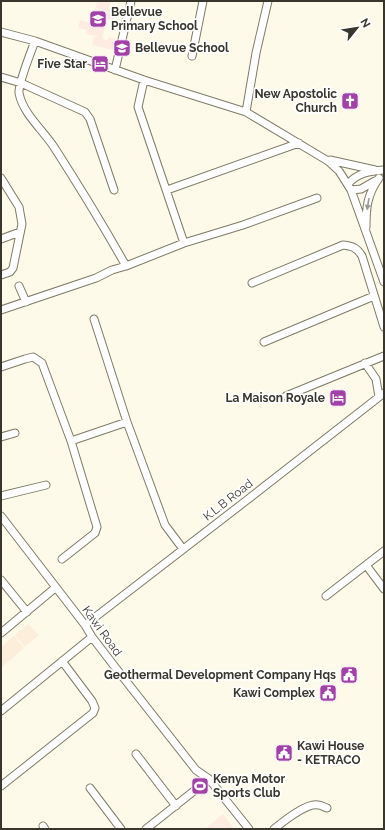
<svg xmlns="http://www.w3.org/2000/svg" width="385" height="830" viewBox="0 0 385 830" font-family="Raleway,sans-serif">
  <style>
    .industrial { fill: #fceeda }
    .education { fill: #feece2 }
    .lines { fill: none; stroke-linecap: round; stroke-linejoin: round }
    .minor-casing { stroke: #7f7b67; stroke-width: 9 }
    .minor { stroke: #fff; stroke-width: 7 }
    .oneway { fill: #9c9a96 }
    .labels { text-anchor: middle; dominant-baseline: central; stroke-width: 3.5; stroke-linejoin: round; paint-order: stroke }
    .poi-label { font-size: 12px; font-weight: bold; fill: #38362d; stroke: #fff; text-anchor: end }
    .street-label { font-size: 12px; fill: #38362d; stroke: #fff }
  </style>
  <rect width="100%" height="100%" fill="#fefae9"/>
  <path class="industrial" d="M28,624l11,11 -14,12 -10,-12z
    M14,636l10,12 -23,20v-19l4,4 -4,-6z"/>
  <path class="education" d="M93,1h18l-2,7 7,1 -3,11 -6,-1 -5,20 6,1 1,-3 6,2 -2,11 -21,-5 2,-8h4l-12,-3 1,-4 -9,-2 2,-8 11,3 -2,-3 1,-3h3l4,-15z
    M223,814l11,15h-29z"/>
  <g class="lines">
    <defs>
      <path id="minor" d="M1,32l34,9 109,39 102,32 82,49 11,10 12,19 33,92
        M35,41c-4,11 -17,43 -16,52 4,21 24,37 35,54 25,39 49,78 72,119
        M192,56l11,-55
        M115,70l16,-69
        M1,77l20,6 64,29 5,7 24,71
        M144,80l-6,27 46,136
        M246,112l10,-59 12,-52
        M330,160l45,10
        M1,178l18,29 3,17 -9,44 -3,4 -9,3
        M348,184c9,-11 22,-13 36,-14
        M167,190l132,-47
        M351,190l10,-1 14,-8
        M366,227c0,-19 1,-32 13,-49
        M1,239l19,-7
        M252,283l91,-38c10,1 14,3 19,11l22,71
        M19,286l7,16
        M1,310l95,-32 16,-8 14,-4 58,-23 59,-18 74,-27
        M94,319l33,103 38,103 18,24
        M264,342l110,-46
        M365,363l11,16 3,18
        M1,367l24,-8 8,-2 9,6 29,78 26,86 -2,6 -33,26
        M286,396l98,-40
        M1,437l14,-4
        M71,441l56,-19
        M1,496l45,-11
        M1,516l84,109 7,12 23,30 81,103 13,9 40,50
        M366,565l18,24
        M1,580l26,32
        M326,596l58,-45
        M85,625l162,-125 137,-107
        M1,633l54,-45
        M1,711l91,-74
        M136,754l40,52
        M1,786l92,-73 2,-5 -3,-7 -30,-40
        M90,788l31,41
        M43,826l2,3
        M146,829l63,-50
        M274,829c10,-8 32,-26 44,-24 3,0 6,2 9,3"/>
    </defs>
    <use href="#minor" class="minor-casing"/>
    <use href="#minor" class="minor"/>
  </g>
  <defs><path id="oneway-solid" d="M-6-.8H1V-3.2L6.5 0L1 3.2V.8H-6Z"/></defs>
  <use class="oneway" href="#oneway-solid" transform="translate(368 204) rotate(99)"/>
  <defs>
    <symbol id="school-square" viewBox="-11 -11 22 22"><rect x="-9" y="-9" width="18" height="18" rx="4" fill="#a241a8" stroke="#fff"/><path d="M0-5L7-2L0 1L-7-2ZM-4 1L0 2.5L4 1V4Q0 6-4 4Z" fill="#fff"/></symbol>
    <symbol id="hotel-square" viewBox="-11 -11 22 22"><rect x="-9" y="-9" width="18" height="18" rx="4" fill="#a241a8" stroke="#fff"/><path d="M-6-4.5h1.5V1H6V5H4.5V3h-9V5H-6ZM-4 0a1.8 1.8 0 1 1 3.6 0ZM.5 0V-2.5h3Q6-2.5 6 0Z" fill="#fff"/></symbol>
    <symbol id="church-square" viewBox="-11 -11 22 22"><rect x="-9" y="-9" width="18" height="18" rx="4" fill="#a241a8" stroke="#fff"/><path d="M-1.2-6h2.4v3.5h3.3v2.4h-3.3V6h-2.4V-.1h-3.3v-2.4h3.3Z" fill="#fff"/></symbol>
    <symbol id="civic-square" viewBox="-11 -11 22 22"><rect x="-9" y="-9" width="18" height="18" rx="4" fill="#a241a8" stroke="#fff"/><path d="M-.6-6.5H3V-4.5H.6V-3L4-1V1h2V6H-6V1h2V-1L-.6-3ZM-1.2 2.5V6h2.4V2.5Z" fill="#fff"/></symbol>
    <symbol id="stadium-square" viewBox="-11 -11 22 22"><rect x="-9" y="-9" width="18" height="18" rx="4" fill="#a241a8" stroke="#fff"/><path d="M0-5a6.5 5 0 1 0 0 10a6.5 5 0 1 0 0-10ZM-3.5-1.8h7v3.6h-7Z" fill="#fff"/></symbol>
  </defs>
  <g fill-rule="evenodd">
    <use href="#school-square" x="88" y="9" width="20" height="20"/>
    <use href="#school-square" x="112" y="38" width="20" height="20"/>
    <use href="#hotel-square" x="90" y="54" width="20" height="20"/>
    <use href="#church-square" x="340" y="91" width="20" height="20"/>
    <use href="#hotel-square" x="328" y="388" width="20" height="20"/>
    <use href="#civic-square" x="339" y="665" width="20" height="20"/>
    <use href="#civic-square" x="318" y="683" width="20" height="20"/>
    <use href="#civic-square" x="274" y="743" width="20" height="20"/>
    <use href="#stadium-square" x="190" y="776" width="20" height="20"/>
  </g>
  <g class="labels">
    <g class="poi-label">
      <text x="111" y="12" text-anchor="start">Bellevue<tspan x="111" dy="14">Primary School</tspan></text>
      <text x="135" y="48" text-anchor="start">Bellevue School</text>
      <text x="87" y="64">Five Star</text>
      <text x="337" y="94">New Apostolic<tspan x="337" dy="14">Church</tspan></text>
      <text x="325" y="398">La Maison Royale</text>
      <text x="336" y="675">Geothermal Development Company Hqs</text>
      <text x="315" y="693">Kawi Complex</text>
      <text x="297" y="746" text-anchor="start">Kawi House<tspan x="297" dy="14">- KETRACO</tspan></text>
      <text x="213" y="779" text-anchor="start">Kenya Motor<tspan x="213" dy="14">Sports Club</tspan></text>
    </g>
    <g class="street-label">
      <text transform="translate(228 500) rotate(-38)">K.L.B Road</text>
      <text transform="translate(102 631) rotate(54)">Kawi Road</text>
    </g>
  </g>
  <rect width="385" height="830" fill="none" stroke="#38362d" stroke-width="4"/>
  <g transform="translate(357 28) rotate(60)" stroke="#ffffff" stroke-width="3" paint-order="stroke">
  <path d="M0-3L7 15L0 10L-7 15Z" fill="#38362d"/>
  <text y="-6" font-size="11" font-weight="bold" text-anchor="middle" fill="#38362d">N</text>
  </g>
</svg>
